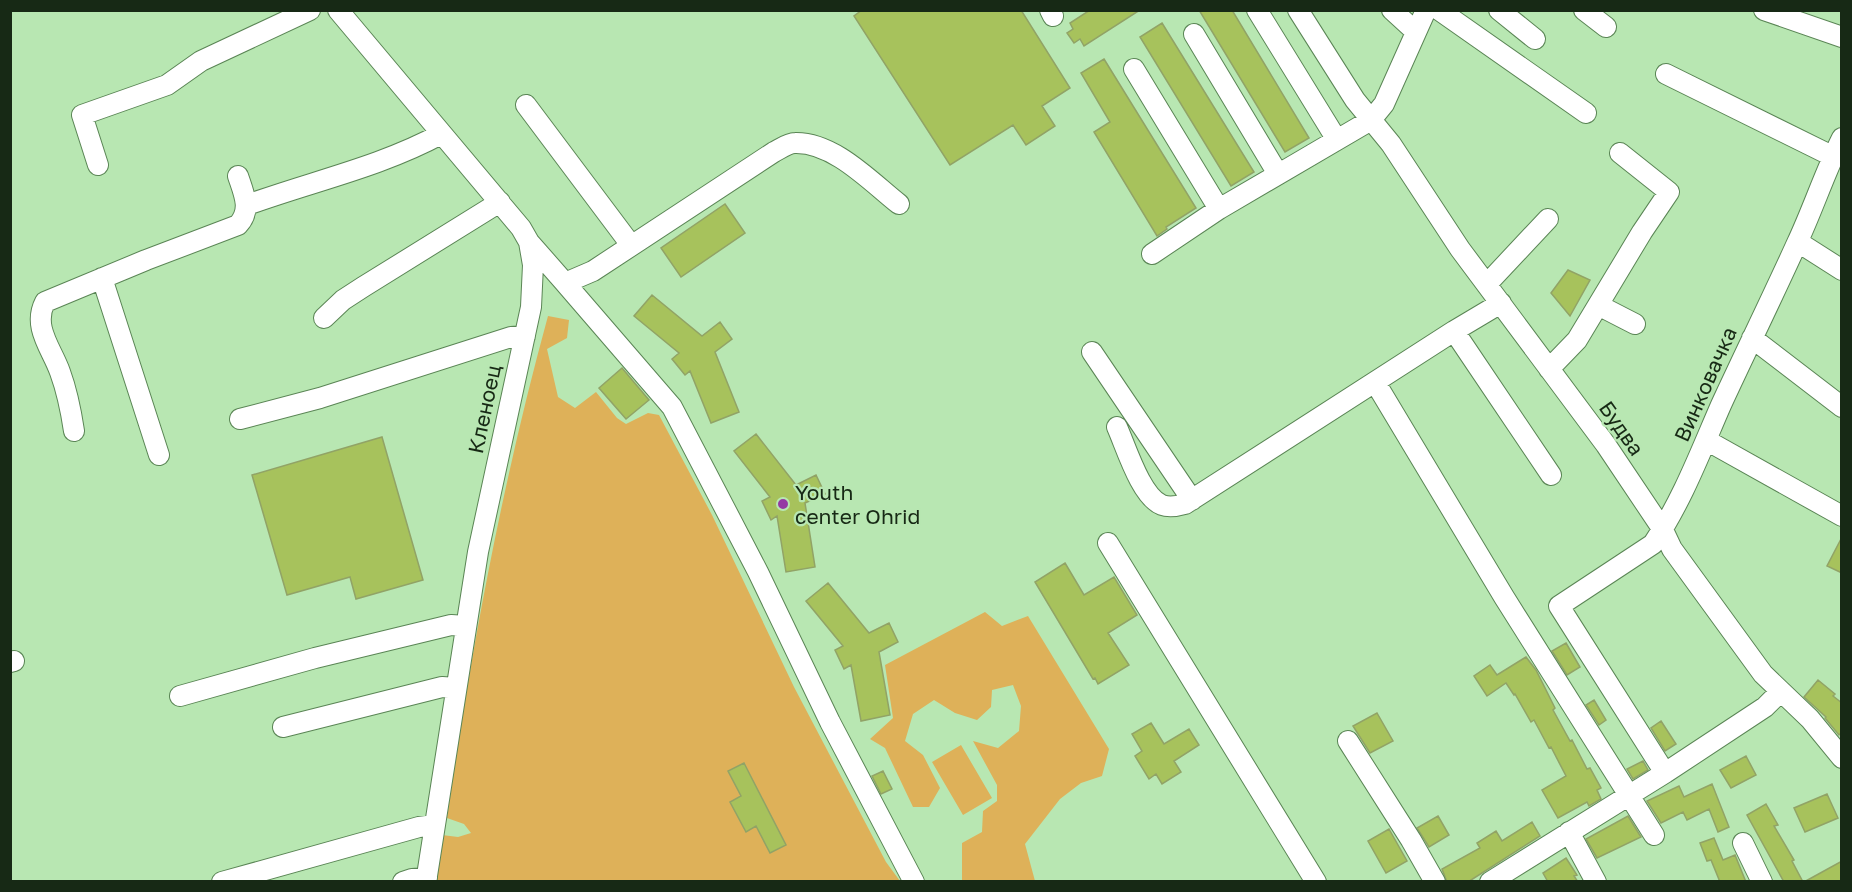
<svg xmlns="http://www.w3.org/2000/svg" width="1852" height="892" viewBox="0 0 1852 892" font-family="'Golos Text',sans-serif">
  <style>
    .green { fill: #deb159 }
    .building { fill: #a7c25c; stroke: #91a366; stroke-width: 1.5 }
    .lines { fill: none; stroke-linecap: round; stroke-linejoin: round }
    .minor-casing { stroke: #5a8555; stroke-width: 22 }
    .minor { stroke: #fff; stroke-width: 20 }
    .poi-dot { fill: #953aa4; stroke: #b8e7b2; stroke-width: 2 }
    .labels { text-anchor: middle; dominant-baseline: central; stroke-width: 4.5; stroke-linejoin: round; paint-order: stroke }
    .street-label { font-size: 21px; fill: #172915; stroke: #b8e7b2 }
    .poi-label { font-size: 21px; fill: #172915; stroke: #b8e7b2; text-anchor: start }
  </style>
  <rect width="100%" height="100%" fill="#b8e7b2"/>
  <path class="green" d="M548,316l21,4 -2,18 -20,11 11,48 17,11 21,-16 21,26 9,6 22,-11 11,2 53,100 82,172 92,175 14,19 -466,1 8,-47 16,2 13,-4 -7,-9 -17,-6c24,-169 56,-338 101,-502z
    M985,612l17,14 26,-10 81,133 -7,27 -21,7 -21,16 -35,45 10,37h-73v-38l20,-11 1,-21 14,-10v-16l-24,-44 25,7 21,-17 2,-25 -8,-21 -21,5 -1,17 -14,13 -22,-7 -21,-13 -21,14 -8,27 18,14 17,33 -11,19h-16l-28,-59 -15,-9 23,-21 -8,-53z
    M961,745l31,53 -29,17 -31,-53z"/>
  <path class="building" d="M862,10h159l49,78 -28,18 13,20 -29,19 -13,-20 -63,40 -96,-149z
    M1090,10h50l-56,36 -4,-7 -6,4 -7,-10 6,-4 -3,-6z
    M1199,10h33l77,128 -24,14z
    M1162,23l92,149 -23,14 -91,-149z
    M1104,59l92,149 -30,19 1,2 -10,7 -63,-104 16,-10 -29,-49z
    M725,204l20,29 -64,44 -20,-29z
    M1568,270l22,10 -20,36 -19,-23z
    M652,295l50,41 18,-14 12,17 -17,13 24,60 -28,11 -21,-52 -5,4 -13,-16 7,-6 -45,-37z
    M622,368l27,32 -23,19 -27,-31z
    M756,434l40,51 20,-10 9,19 -20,9 10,64 -29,5 -9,-56 -6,4 -9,-19 8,-4 -36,-46z
    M382,437l41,143 -67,19 -6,-22 -63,18 -35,-120z
    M1842,537v36l-15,-7z
    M1065,563l19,32 30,-18 23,38 -29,18 21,32 -31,19 -3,-6 -2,1 -58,-97z
    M828,583l41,50 20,-10 9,19 -19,10 11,63 -29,6 -10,-56 -7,4 -9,-19 8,-4 -37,-45z
    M1566,643l14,24 -13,8 -15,-24z
    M1526,657l10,13 19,38 -2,2 17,31 2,-1 15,29 3,-1 11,20 -4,2 4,9 -12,7 -2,-4 -29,16 -16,-28 24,-14 -15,-29 -2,1 -15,-28 -3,2 -16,-28 -1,1 -8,-12 -19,13 -13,-20 16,-11 7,10z
    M1818,680l17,14 -2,2 9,7v29l-3,3 -14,-17 1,-1 -22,-20z
    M1594,700l12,20 -7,5 -13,-20z
    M1377,713l16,28 -23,12 -17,-27z
    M1661,721l15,23 -11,7 -14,-23z
    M1151,723l13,21 25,-15 10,16 -25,16 7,11 -19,12 -6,-10 -7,5 -14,-23 7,-5 -10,-17z
    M1746,756l10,19 -25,13 -11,-18z
    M1643,761l5,9 -15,9 -6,-10z
    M744,763l42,82 -16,8 -14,-27 -10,6 -16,-30 11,-6 -13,-25z
    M883,771l9,18 -11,5 -9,-18z
    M1712,784l17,43 -11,5 -9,-23 -22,11 -4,-8 -22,11 -14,-22 32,-15 5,11z
    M1827,794l11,24 -33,14 -11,-24z
    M1766,804l12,21 -4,1 20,34 -2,1 11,21h-19l-37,-67z
    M1438,816l11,19 -20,12 -12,-19z
    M1628,816l13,21 -44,21 -11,-19z
    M1532,822l8,14 -72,46h-21l-5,-13 38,-21 -3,-5 19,-12 6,10z
    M1389,829l18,32 -21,12 -18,-32z
    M1714,838l9,22 12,-5 11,27h-26l-9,-22 -4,1 -7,-18z
    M1566,858l11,17 -3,1 4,6h-30l-5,-9z
    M1842,861v21h-38z"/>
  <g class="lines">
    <defs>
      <path id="minor" d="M338,10l183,218 8,14 4,23 -2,42 -53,245 -52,330
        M1050,10l3,6
        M1257,10l80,130
        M1298,10l57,90 36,44 69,105 146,196 57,85 9,19 91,125 47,45 32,39
        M1392,10l24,22
        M1439,10l147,103
        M1499,10l36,29
        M1584,10l22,17
        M1764,10l78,27
        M1194,34l84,140
        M1134,69l85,140
        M1666,74l166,82
        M526,105l105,140
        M98,165l-16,-50 85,-30 34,-24 109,-51
        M247,205c66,-24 133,-38 194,-71
        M529,242l36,41 28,-12 181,-119c6,-3 14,-9 21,-9 39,-1 76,39 104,61
        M1798,242l44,28
        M1152,254l67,-45 152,-89 13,-16 42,-94
        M102,278l57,177
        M565,283l107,124 86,165 72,150 84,160
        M1487,284l61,-65
        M1598,305l37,19
        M324,318l19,-18 20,-13 137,-85
        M1454,331l97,144
        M1752,338l90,69
        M1092,352l100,148
        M1549,369l28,-29 65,-108 27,-40 -49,-39
        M1375,382l129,215 150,238
        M240,419l80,-21 191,-61 14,-1
        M1117,427c9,20 24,70 45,78 8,3 16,1 23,-1l269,-173 47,-28
        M74,431c-3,-20 -7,-40 -14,-59 -8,-23 -28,-45 -15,-70l101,-42 92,-35c14,-15 6,-31 0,-49
        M1706,440l136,76
        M1108,543l208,339
        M10,662l4,-1
        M180,696l135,-38 136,-33 15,1
        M283,727l159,-40 14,1
        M1348,741l63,99 24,42
        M1665,773l-106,-167 94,-62c29,-43 47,-91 68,-139 25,-54 51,-107 76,-162 16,-34 28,-71 45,-105
        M1569,832l27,50
        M1743,843l19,39
        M222,882l197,-55 16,-2
        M403,882l9,-3 15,-1
        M1490,882l175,-109 100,-66 15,-15"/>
    </defs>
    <use href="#minor" class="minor-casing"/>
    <use href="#minor" class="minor"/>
  </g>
  <circle class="poi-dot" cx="783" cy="504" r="6"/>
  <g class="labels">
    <g class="street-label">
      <text transform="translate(1705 384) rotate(-66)">Винковачка</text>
      <text transform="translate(484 409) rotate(-78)">Кленоец</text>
      <text transform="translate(1622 428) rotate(55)">Будва</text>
    </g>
    <g class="poi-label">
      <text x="795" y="492">Youth<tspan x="795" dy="24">center Ohrid</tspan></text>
    </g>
  </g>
  <rect width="1852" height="892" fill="none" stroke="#172915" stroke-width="24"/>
</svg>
